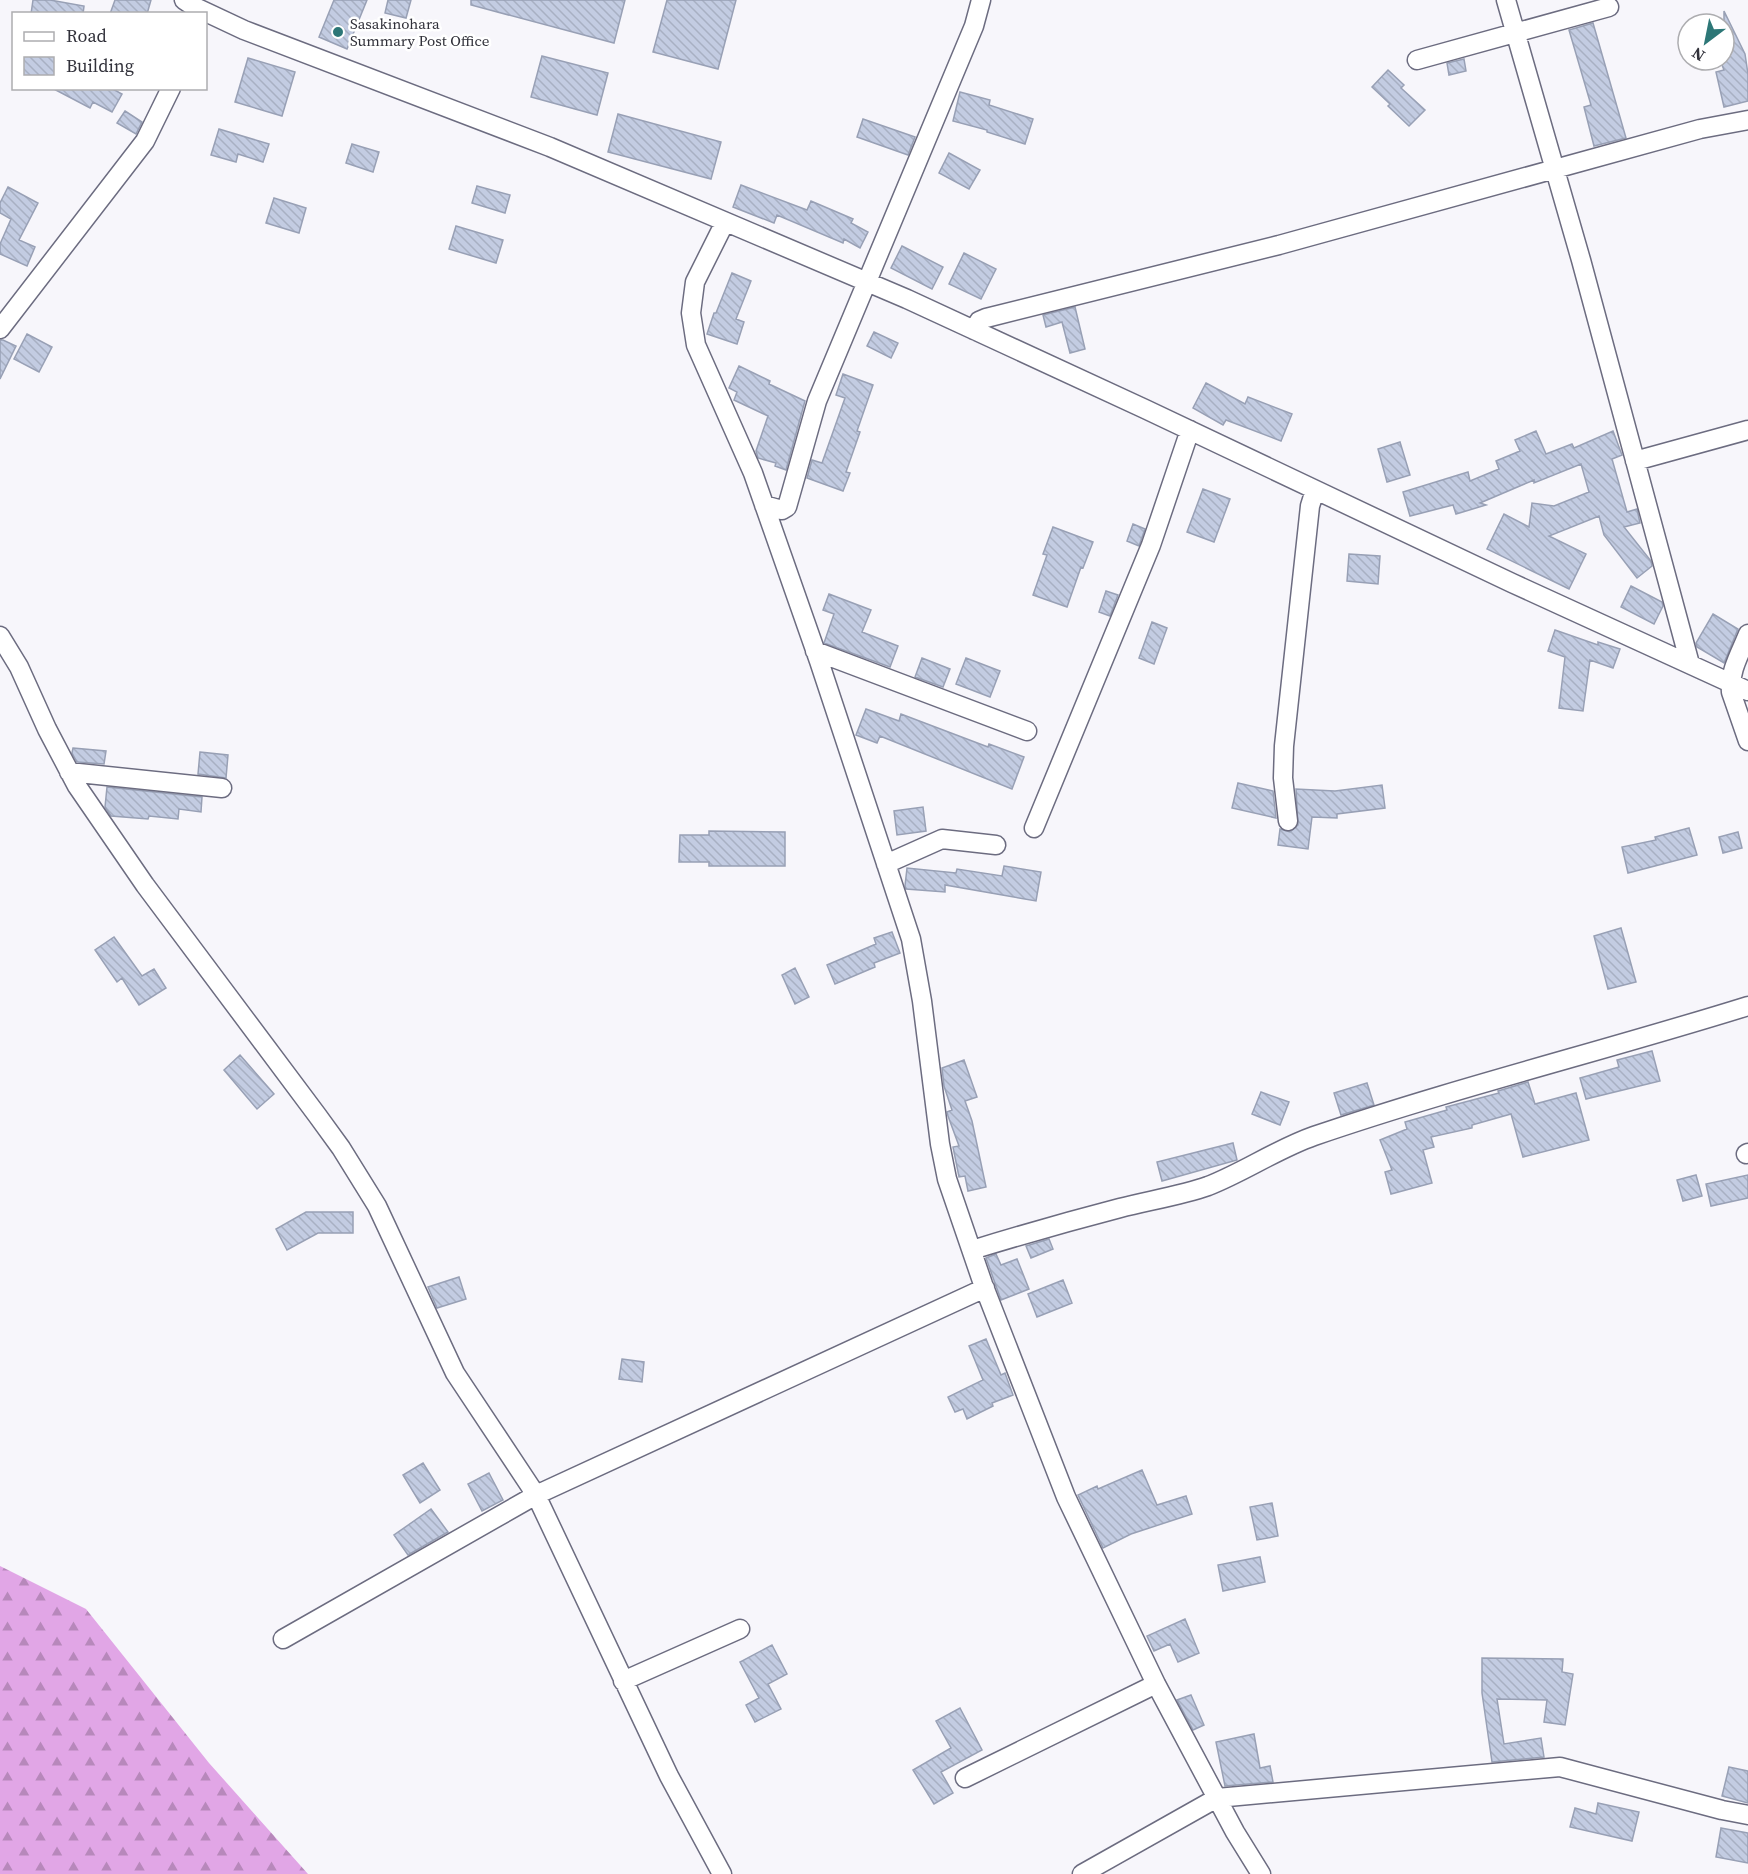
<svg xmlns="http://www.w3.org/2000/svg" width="1748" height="1874" viewBox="0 0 1748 1874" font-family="'Source Serif 4',serif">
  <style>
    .forest { fill: url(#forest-firs) }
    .building { fill: url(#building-back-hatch); stroke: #98a0b5; stroke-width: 1.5 }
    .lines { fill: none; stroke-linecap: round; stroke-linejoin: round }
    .minor-casing { stroke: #6c6c80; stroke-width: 21 }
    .minor { stroke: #fff; stroke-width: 18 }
    .poi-dot { fill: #2d7777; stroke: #fff; stroke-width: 2 }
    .labels { text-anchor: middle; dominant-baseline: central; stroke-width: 5; stroke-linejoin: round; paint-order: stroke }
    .poi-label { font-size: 15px; fill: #31313a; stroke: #fff; text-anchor: start }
  </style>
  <defs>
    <pattern id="forest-firs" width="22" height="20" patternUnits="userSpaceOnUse" patternTransform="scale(1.5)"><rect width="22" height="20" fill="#e1a6e6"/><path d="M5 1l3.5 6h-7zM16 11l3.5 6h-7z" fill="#b788bb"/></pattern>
    <pattern id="building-back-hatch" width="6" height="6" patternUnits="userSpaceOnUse" patternTransform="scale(1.5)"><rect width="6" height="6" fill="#c3cce2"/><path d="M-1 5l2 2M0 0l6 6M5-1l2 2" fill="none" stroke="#a8b0c3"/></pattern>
  </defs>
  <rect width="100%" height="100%" fill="#f7f6fb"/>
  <path class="forest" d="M0,1566l86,43 123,154 99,111h-308z"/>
  <path class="building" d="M33,0h17l34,6 -1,8h-52z
    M115,0h36l-4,14h-37z
    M334,0h33l-20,49 -28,-12z
    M388,0h23l-5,18 -21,-5z
    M471,0h154l-11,43 -143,-38z
    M667,0h69l-18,69 -65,-17z
    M1724,11l21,43 3,20v27l-24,6 -8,-35 8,-2 -4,-10h4z
    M1593,23l33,115 -32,8 -10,-39 7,-2 -22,-75z
    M542,56l66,17 -11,42 -66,-18z
    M248,58l47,14 -13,44 -47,-14z
    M1464,59l2,12 -17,4 -2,-12z
    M1388,70l16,15 -3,3 24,22 -16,16 -21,-20 2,-2 -18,-17z
    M52,88h59l11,6 -10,18 -19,-10 -3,6z
    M960,92l30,8 -1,5 44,14 -8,25 -38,-12v-2l-34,-9z
    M125,111l17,11 -6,12 -19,-11z
    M618,114l103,28 -10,37 -103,-27z
    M863,119l52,18 -7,18 -51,-18z
    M219,129l50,15 -6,18 -25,-8 -2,8 -25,-7z
    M352,144l27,8 -6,20 -27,-9z
    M949,153l31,17 -11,19 -30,-16z
    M741,185l66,25 4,-9 42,18 -2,4 17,9 -8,16 -16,-9 -1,4 -66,-28 -3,8 -41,-16z
    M477,186l33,9 -5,18 -33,-10z
    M8,187l30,16 -19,37 16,7 -8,19 -27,-12v-10l11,-25 -11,-6v-10z
    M274,198l32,10 -7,25 -33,-10z
    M456,226l47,14 -7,23 -47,-14z
    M902,246l41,21 -11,22 -41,-21z
    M964,253l32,16 -15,30 -32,-15z
    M732,273l19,8 -15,38 8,3 -7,22 -30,-10 7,-21h2z
    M1075,307l10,42 -15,4 -8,-31 -16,5 -3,-12z
    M874,332l24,11 -7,15 -24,-12z
    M27,334l25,13 -13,25 -25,-13z
    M0,340h3l13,6 -16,33z
    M739,366l31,15 -1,3 36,17 -19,69 -11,-4 1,-3 -18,-5 -2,-7 12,-35 -34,-16 3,-8 -8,-4z
    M843,374l30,11 -16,46 3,1 -14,40 4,1 -7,18 -36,-13 5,-18 10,3 23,-65 -9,-3z
    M1206,383l39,21 3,-7 44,17 -11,27 -55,-21 -3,5 -30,-17z
    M1536,431l10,23 26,-10 2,4 39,-17 9,24 -10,4 15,53 10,-3 3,14 -16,4 27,34 1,5 -15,12 -33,-43 -5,-19 -50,20 37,18 -17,35 -82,-40 17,-35 25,13 3,-24 22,3 35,-14 -8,-28 -47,19v-3l-54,23 6,2 -30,9 -3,-9 -43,11 -7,-24 65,-20 2,9 29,-12 -3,-8 24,-10 -5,-11z
    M1400,442l10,33 -23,7 -9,-33z
    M1203,489l27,10 -16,43 -27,-10z
    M1133,524l12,5 -6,17 -12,-5z
    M1053,527l40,15 -10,26 -2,-1 -14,40 -34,-12 14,-40 -4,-1z
    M1349,554l31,2 -2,28 -31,-3z
    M1631,586l31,16 1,4 -9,18 -33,-17z
    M1106,591l12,4 -8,21 -11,-4z
    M829,594l42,16 -9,22 36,14 -8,21 -66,-24 10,-29 -11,-4z
    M1713,614l25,15 -14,34 -27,-16 -1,-4z
    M1152,622l15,6 -13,36 -15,-6z
    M1555,630l43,15v-3l22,7 -7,19 -23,-8 -7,51 -24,-3 6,-51 -17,-6z
    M922,658l28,11 -7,18 -28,-10z
    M966,658l34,13 -10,26 -34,-13z
    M866,709l33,12 2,-7 87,33 1,-3 35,13 -12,32 -132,-53 -3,7 -21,-8z
    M73,748l33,3 -2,13 -27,-2 -5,-9z
    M200,752l28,3 -2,23 -28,-4z
    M1238,783l35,8 3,27 -44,-10z
    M1382,785l3,23 -48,6v4l-25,-1 -4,32 -30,-4 2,-16 10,3 8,-7 -2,-36 39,2z
    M107,787l95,10 -1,15 -22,-3 -1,10 -29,-3 -1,3 -37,-3 -6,-9z
    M923,807l3,24 -29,4 -3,-24z
    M1689,828l8,27 -69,18 -6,-26 34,-7 -1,-3z
    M709,831l76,1v34h-76v-4h-30l1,-27h29z
    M1738,832l4,16 -19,5 -4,-16z
    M1004,866l37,6 -5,29 -91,-16v7l-39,-3 -1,-3 2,-18 49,5 1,-4 45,7z
    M1621,928l15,54 -28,7 -14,-53z
    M892,932l8,21 -26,10 1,4 -40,17 -8,-19 49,-21 -2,-6z
    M114,937l28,39 12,-7 12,19 -27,17 -17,-27 -5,4 -22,-32z
    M795,968l14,29 -14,7 -13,-29z
    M1652,1051l8,30 -74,18 -6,-21 39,-11 -2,-7z
    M240,1055l34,39 -17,15 -33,-39z
    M964,1060l13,37 -12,4 7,20 14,66 -18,4 -3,-15 -6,1 -6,-30 6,-1 -11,-30 -1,-4 5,-2 -8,-24 -2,-18z
    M1528,1082l7,22 41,-11 13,47 -66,17 -12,-43 -39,11v3l-41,9 3,10 -11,3 9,33 -41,11 -6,-22 7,-2 -12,-30 27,-11 -2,-7 42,-12 -1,-3 53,-14 -1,-2z
    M1367,1083l7,22 -33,10 -7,-22z
    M1261,1092l28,10 -9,23 -28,-11z
    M1233,1143l4,17 -75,21 -5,-19z
    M1696,1175l6,21 -19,5 -6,-21z
    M1748,1175v23l-37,8 -5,-22z
    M306,1212h47v21h-35l-31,17 -11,-21z
    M1049,1239l4,10 -22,9 -5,-12z
    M996,1254l5,11 16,-6 12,30 -28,11 -15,-42z
    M459,1277l7,22 -29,9 -9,-21z
    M1063,1280l9,23 -35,14 -9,-23z
    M986,1339l15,36 4,-2 8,22 -21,8 1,3 -26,13 -4,-10 -8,3 -7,-15 35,-17 -14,-34z
    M622,1359l22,3 -2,20 -23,-3z
    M423,1463l17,27 -20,13 -17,-28z
    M1142,1470l15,35 29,-9 6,18 -61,20 -28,14 -25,-53 19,-9 1,3z
    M489,1473l14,27 -21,11 -14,-27z
    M1272,1503l6,33 -21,4 -7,-33z
    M431,1509l17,23 -40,23 -14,-20z
    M1260,1557l5,25 -42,9 -5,-26z
    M1185,1619l14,34 -21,9 -8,-18 -16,7 -7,-15z
    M772,1645l15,29 -19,10 13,25 -26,13 -9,-17 13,-7 -19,-36z
    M1482,1658l81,1 -1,13 11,2 -8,51 -21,-3 3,-22 -50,-1 7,45 37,-6 3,19 -52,5 -10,-69z
    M1191,1695l13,30 -11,5 -16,-30z
    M960,1708l22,42 -41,22 12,21 -19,11 -21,-34 38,-22 -15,-27z
    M1254,1734l6,34 10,-2 3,16 -48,4 -9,-44z
    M1729,1767l19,4v32l-26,-7z
    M1598,1803l41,9 -7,29 -62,-14 5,-19 21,6z
    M1721,1828l27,5v30l-32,-6z"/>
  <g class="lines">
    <defs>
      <path id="minor" d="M184,0l9,6 51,24 306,117 357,152 238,110 367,174 236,108
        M1506,0l75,260 109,404
        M1417,60l192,-53
        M725,222l-30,60 -4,31 5,32 57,128 66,188 92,278 11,62 18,143 7,35 36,105 83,213 90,187 79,148 26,42
        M0,329l145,-188 26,-53
        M974,330l5,-9 7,-3 293,-73 421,-116 48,-9
        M1635,461l113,-31
        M764,505l18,5 5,-3 30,-106 157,-375 7,-26
        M1748,634c-7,18 -19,37 -17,58l17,49
        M0,636l19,31 28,62 30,57 68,99 172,230 24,33 36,58 78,167 81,122 133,281 53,98
        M815,651l212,80
        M69,772l153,16
        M1288,821l-5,-43 1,-32 26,-240 5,-16
        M1034,828l117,-283 39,-115
        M886,864l56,-25 54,6
        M1746,1154l2,-1
        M972,1250c49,-15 98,-29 148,-42 27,-7 63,-13 88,-22 36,-14 69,-37 106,-50 143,-49 290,-85 434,-130
        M283,1639l253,-144 449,-207
        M623,1681l117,-52
        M965,1778l191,-94
        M1082,1874l135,-76 343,-31 162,43 26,5"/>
    </defs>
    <use href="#minor" class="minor-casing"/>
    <use href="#minor" class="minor"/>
  </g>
  <circle class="poi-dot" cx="338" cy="32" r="6"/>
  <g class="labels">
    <g class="poi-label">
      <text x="350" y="23">Sasakinohara<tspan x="350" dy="17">Summary Post Office</tspan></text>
    </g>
  </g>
  <rect x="12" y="12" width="195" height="78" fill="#ffffff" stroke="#adadb0" stroke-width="1.5"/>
  <rect x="24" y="32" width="30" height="9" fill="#ffffff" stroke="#adadb0" stroke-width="1.5"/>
  <text x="66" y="42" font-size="18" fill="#31313a">Road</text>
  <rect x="24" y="57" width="30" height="18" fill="url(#building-back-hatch)" stroke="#adadb0" stroke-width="1.5"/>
  <text x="66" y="72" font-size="18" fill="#31313a">Building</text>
  <g transform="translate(1706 42) rotate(212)"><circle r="28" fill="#ffffff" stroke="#adadb0" stroke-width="1.5"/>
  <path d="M0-4.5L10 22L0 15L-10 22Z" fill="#2d7777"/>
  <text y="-9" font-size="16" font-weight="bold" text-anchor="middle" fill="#31313a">N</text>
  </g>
</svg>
